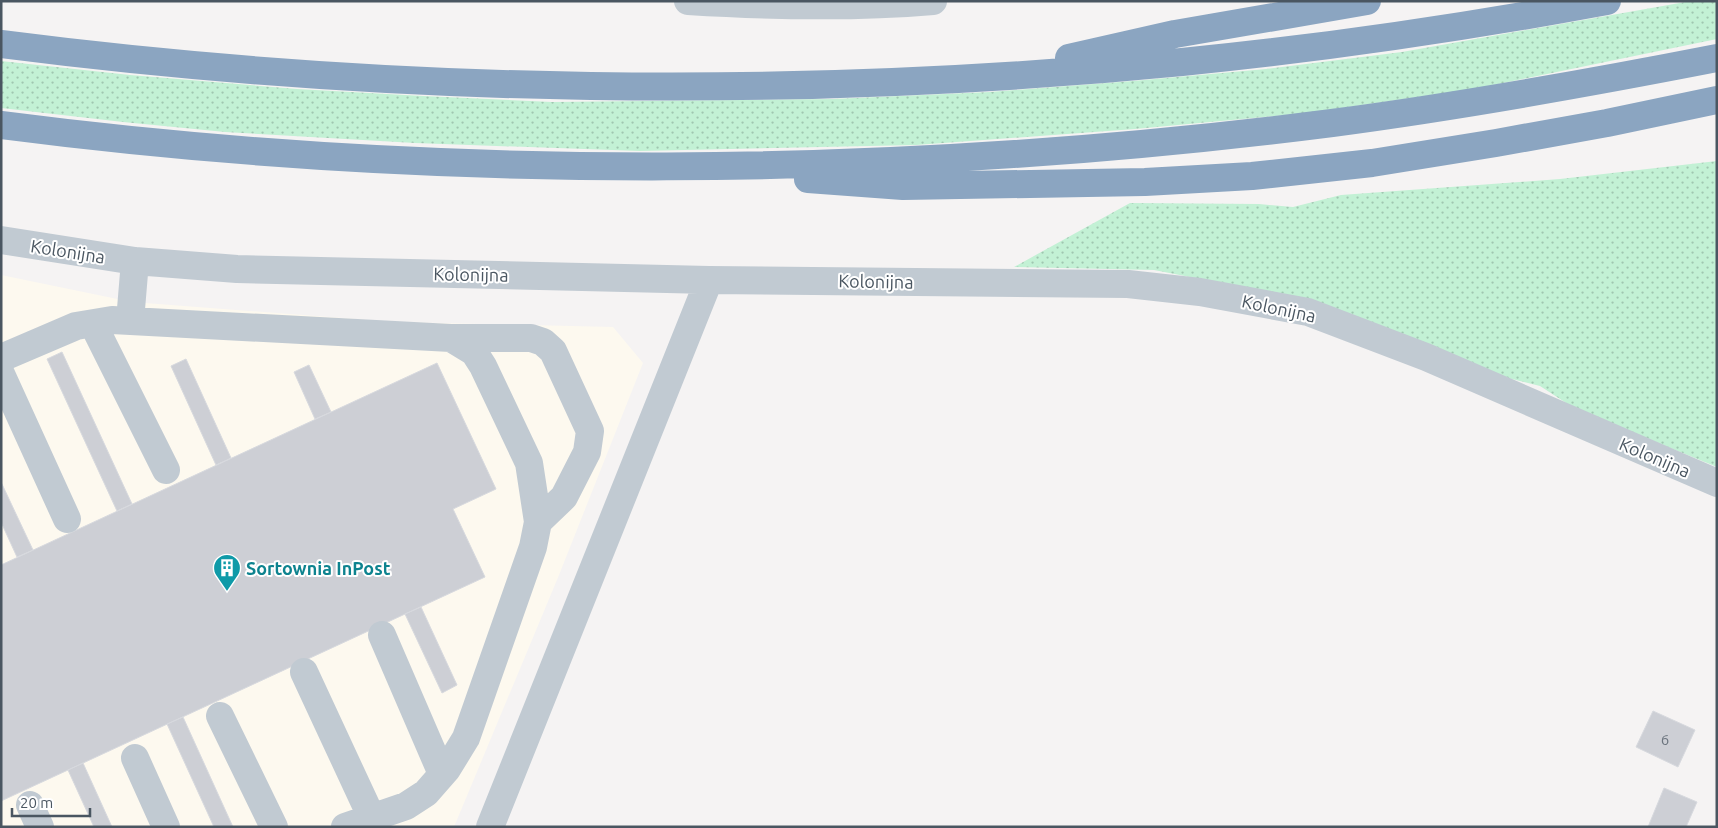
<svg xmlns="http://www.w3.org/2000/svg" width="1718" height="828" viewBox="0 0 1718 828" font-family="Ubuntu,sans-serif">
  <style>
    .commercial { fill: #fdf9ef }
    .grass { fill: url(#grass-dots) }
    .building { fill: #cdcfd5; stroke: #d7d9de }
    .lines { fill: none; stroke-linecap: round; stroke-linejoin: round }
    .minor { stroke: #c1cad2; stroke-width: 28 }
    .highway { stroke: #8ba5c1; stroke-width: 28 }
    .labels { text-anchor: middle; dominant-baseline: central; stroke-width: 4; stroke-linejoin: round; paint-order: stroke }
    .number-label { font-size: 15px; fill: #6b747e }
    .street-label { font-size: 18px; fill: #4a5661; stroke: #fff }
    .culture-label { font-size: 18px; font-weight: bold; fill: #0d838f; stroke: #fff; text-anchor: start }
  </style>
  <defs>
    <pattern id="grass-dots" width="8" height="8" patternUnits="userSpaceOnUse" patternTransform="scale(1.25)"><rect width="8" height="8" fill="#c3f1d5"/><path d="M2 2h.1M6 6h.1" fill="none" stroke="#a0c6b0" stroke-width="1.8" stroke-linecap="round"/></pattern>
  </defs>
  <rect width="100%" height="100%" fill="#f5f3f3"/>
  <path class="commercial" d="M1,275l131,27 263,20 218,5 30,36 -84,212 -105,252h-453z"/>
  <path class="grass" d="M1691,1h26v38l-243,50 -167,24 -172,16 -219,16 -276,6 -225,-8 -190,-11 -102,-10 -122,-14v-47l129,14 167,14 126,7 129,6 281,-3 157,-7 143,-11 133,-12 136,-17z
    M1717,161v306l-140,-57 -37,-24 -52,-13 -175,-72 -159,-31 -140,-3 116,-64 129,1 34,3 48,-12 219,-16z"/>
  <path class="building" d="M62,352l70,152 -15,7 -70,-152z
    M186,359l45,99 -15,7 -45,-99z
    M437,363l59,126 -43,20 32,68 -484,224v-236z
    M309,365l22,47 -16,7 -21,-47z
    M1,482l32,68 -16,7 -16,-35z
    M421,607l36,78 -15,8 -37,-79z
    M1653,711l42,19 -17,37 -42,-20z
    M183,717l50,110h-19l-47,-103z
    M83,763l29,64h-18l-26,-57z
    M1664,788l33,14 -11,25h-38z"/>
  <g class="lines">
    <path class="minor" d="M688,1c82,5 163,7 245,0
      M1,240l134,21 102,8 472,11 419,4 72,8 108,20 118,45 291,126
      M130,321l5,-60
      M93,324l73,146
      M451,338h80l12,4 10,9 37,80 -3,21 -23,45 -26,25
      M1,358l75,-32 36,-6 339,18 23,14 9,14 46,97 9,59 -5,25 -67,191 -19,31 -21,24 -20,13 -61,21
      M1,374l66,145
      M382,635l60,139
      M304,672l72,155
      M220,716l54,111
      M135,758l31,69
      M30,805l10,22
      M490,827l219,-547"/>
    <path class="highway" d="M1,44c389,50 791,56 1181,18 142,-14 284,-35 425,-61
      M1069,58l106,-24 192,-33
      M1,125c440,57 892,54 1331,-2 129,-17 257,-40 385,-65
      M808,179l95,7 242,-4 107,-6 120,-13 124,-20 111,-20 110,-23"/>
  </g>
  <defs>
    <symbol id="building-pin" viewBox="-11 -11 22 30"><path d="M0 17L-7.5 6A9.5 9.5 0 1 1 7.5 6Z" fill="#0f9aa8" stroke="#fff"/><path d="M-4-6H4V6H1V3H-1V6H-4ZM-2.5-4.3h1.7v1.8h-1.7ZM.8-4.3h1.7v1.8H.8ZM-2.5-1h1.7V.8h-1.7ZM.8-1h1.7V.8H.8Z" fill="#fff"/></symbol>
  </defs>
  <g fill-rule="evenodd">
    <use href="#building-pin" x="211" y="552" width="32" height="43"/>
  </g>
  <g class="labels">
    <g class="number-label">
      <text x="1665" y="739">6</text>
    </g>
    <g class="street-label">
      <text transform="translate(68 251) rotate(9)">Kolonijna</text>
      <text transform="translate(471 274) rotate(1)">Kolonijna</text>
      <text transform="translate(876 281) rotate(1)">Kolonijna</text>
      <text transform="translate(1279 308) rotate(12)">Kolonijna</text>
      <text transform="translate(1655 457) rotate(23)">Kolonijna</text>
    </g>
    <g class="culture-label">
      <text x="246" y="568">Sortownia InPost</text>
    </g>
  </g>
  <rect width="1718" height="828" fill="none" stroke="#4a5661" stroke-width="5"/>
  <path d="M12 808v8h78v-8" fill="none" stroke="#4a5661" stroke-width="2.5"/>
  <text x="20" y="808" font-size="15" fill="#4a5661" stroke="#ffffff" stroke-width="4" paint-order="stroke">20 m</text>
</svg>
